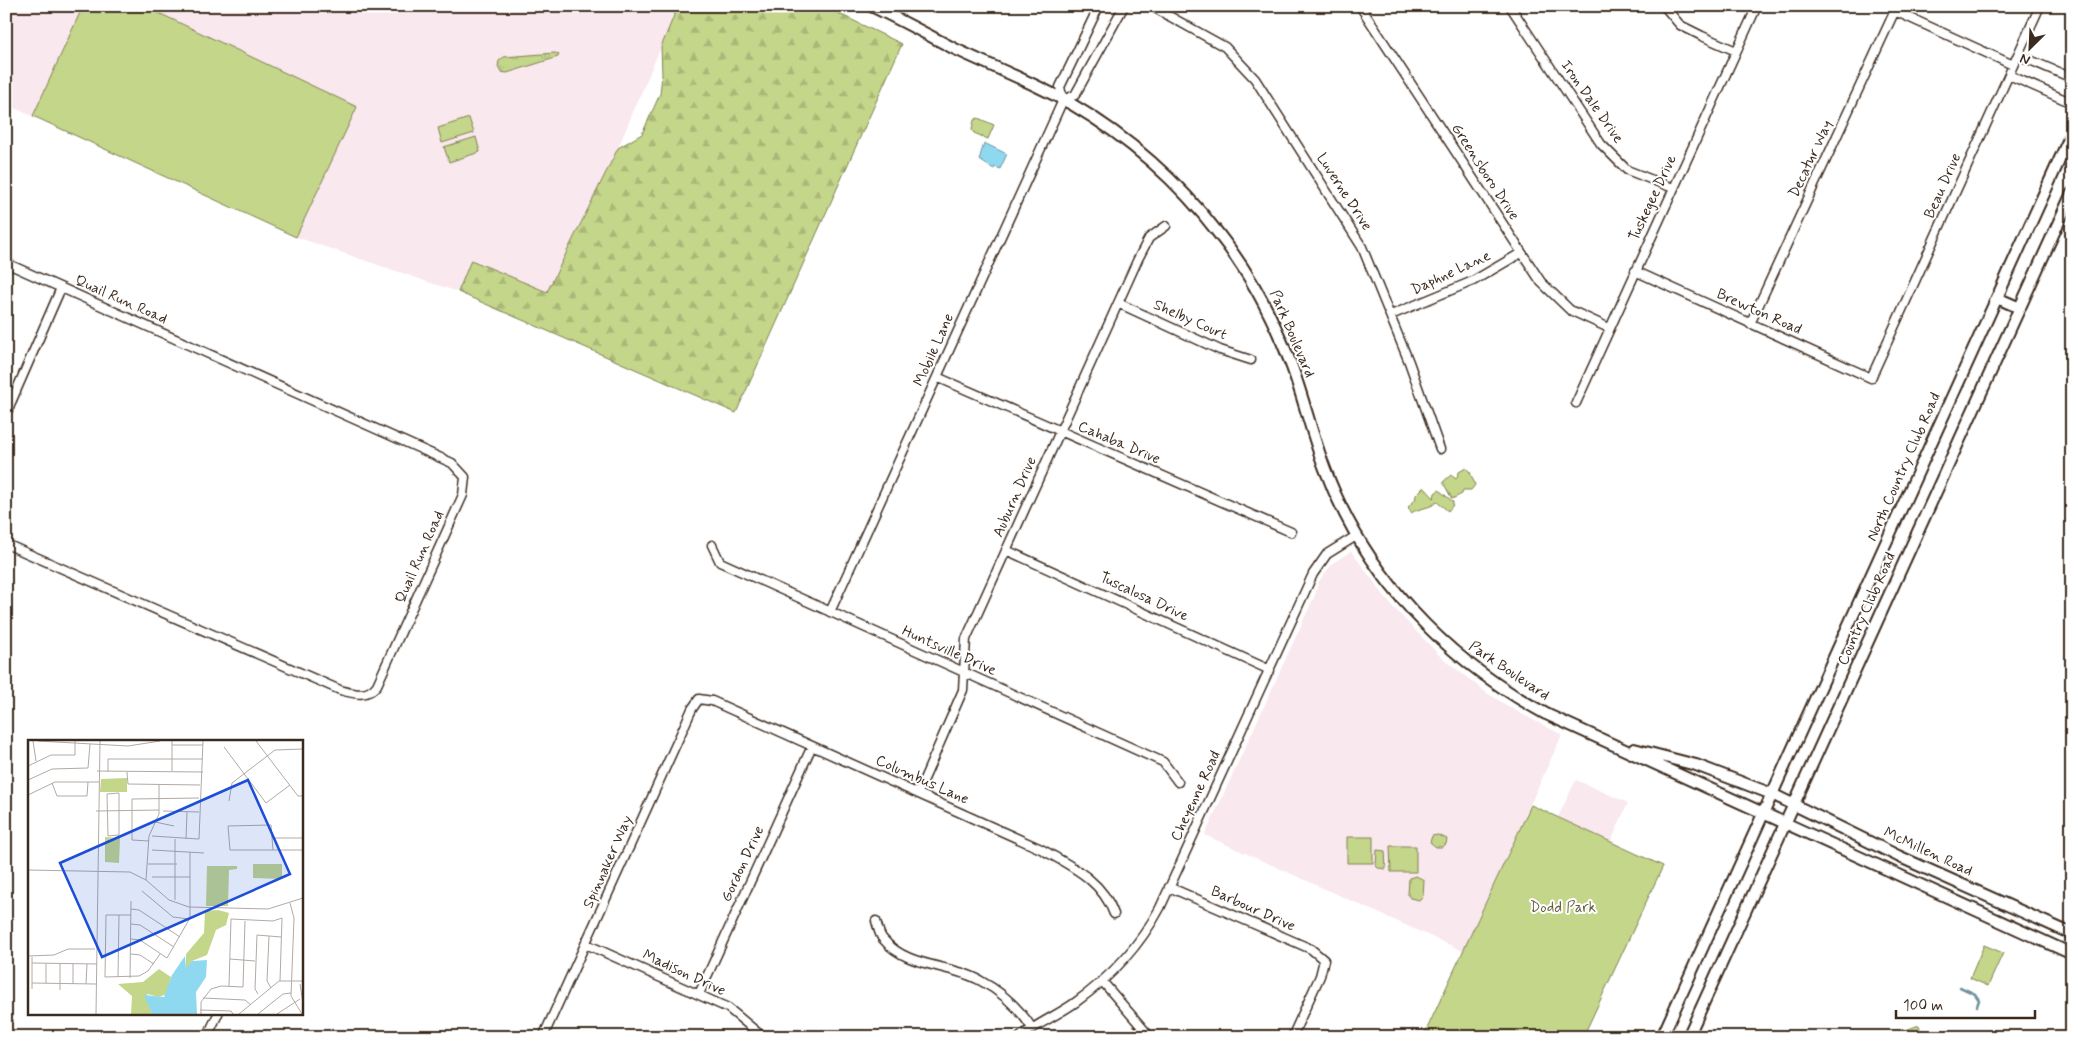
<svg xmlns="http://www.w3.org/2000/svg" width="2078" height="1043" viewBox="0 0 2078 1043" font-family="Mynerve,sans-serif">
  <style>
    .built { fill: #f9e8ee }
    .grass { fill: url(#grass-tufts); stroke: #808054 }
    .forest { fill: url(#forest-firs); stroke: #808054 }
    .park { fill: #c4d68a; stroke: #808054 }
    .water { fill: #8fd9f0; stroke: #6d939c }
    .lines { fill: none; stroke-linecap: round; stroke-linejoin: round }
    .stream { stroke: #6d939c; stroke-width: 2.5 }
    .minor-casing { stroke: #3b2a1e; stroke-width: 11 }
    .secondary-casing { stroke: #3b2a1e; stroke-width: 14 }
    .minor { stroke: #fff; stroke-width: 8 }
    .secondary { stroke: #fff; stroke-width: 10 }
    .labels { text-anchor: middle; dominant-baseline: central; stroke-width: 4; stroke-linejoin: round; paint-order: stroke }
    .street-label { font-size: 15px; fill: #3b2a1e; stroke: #fff }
    .park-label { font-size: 15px; fill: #645e3e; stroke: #fff }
    .inset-road { fill: none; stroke: #b1aaa5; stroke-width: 1 }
    .view { fill: #1d4ed8; fill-opacity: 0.15; stroke: #1d4ed8; stroke-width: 2.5 }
    .inset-edge { fill: none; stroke: #3b2a1e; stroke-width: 2.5 }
  </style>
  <defs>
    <pattern id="grass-tufts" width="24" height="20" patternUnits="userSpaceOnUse" patternTransform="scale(1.25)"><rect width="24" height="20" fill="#c4d68a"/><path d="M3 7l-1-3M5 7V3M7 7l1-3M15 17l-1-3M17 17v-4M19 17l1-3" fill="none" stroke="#a9b877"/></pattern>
    <pattern id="forest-firs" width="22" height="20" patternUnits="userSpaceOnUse" patternTransform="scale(1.25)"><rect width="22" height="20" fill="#c4d68a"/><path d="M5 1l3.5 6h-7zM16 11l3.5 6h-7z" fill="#a9b877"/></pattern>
  </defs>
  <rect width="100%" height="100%" fill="#fff"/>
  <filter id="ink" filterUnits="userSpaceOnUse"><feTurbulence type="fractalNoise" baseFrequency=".02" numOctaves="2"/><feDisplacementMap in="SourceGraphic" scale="10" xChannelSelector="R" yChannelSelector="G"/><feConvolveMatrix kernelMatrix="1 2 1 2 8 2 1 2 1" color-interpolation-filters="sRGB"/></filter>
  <g filter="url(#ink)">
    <path class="built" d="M6,6h672l-60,142 -71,144 -76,-32 -13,32 -162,-55 -290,-133z
      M1351,551l40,54 49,51 44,35 30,19 48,25 -99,216 -258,-116 110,-240 4,-14 14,-18z
      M1576,780l52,23 -17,39 -53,-25z"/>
    <path class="grass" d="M555,53l4,1 -1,3 -51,16 -6,-1 -3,-6 1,-5 5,-4z"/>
    <path class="forest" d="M678,6h145l79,38 -166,369 -278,-121 13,-32 76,32 71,-144 24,-14 18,-40 2,-19 -1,-28z"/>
    <path class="park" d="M83,6h61l213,101 -61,130 -263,-121z
      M469,118l5,15 -32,10 -4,-15z
      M978,118l16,7 -6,14 -14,-6 -2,-3 2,-10z
      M476,137l4,15 -31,10 -5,-15z
      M1466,468l4,4 5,13 -4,5h-8l-1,4 -10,5 -9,-17 8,-7 5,4 3,-7z
      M1424,487l10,11 1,-5 4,-3 14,12v3l-5,6 -11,-9c-8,7 -16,5 -26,11l-3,-6 7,-7 1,-5z
      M1531,805l132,61 -80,171h-150l-8,-4z
      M1438,835l9,4 -1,5 -4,3h-6l-6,-5 2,-6z
      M1347,837h26v26h-26z
      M1390,846h26v26h-25z
      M1377,850l8,1 1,18 -8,-1 -2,-2z
      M1416,876l8,4 -1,16 -4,4 -9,-2 -2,-3 1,-17z
      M1984,945l19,8 -15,33 -18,-8z
      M1919,1025l4,12h-27l-1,-3z"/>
    <path class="water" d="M984,143l23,11 -7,15 -5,-2 -1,2 -15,-9z"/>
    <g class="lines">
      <path class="stream" d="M1960,987l15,7 4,6 -2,6"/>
      <defs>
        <path id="minor" d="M1151,6l74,41 30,32 107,168 47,115 31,87
          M1360,6l181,276 29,28 39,18
          M1510,6l91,138 26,26 46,18
          M1664,6l16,19 22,11 34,15
          M1895,11l118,54
          M2018,55l54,23
          M2009,75l63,28
          M1063,100l12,-5 49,-89
          M1063,100l-3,-13 39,-81
          M6,263l446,200 13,14 -2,18 -86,190c-10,13 -22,9 -37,5l-334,-146
          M1635,271l236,107 169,-372
          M1118,303l102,47 31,10
          M1391,315l82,-34 48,-28
          M1750,324l147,-318
          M937,377l354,155
          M1576,403l181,-397
          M6,414l55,-126
          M712,545l8,17 443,200 15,20
          M1006,550l264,120
          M830,612l233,-512
          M918,793l45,-103 3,-51 172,-380 11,-21 17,-12
          M1169,887l142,62 13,11 -4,16 -28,61
          M876,921c2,6 3,14 7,18 25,30 67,24 98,42 21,11 38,27 51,47
          M586,944l142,64 35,29
          M1102,981l44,51
          M699,994l113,-248
          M207,1037l11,-23
          M543,1037l149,-328 7,-10 13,2 329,148c30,17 61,31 73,65
          M1020,1037c18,-14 38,-22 56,-35 35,-25 63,-55 84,-94l153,-334 14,-20 29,-18"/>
        <path id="secondary" d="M871,6c28,13 55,28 82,42 40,19 82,35 120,57 55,32 106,77 145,128 32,40 56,86 74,134 12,33 20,68 33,102 40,107 121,191 221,245l526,240
          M1997,298l23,10
          M1634,749l62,16 76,29 126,62 174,78
          M1662,1037l410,-905
          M1688,1037l384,-844"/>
      </defs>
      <use href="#minor" class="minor-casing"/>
      <use href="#secondary" class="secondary-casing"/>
      <use href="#minor" class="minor"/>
      <use href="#secondary" class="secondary"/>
    </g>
  </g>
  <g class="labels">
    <g class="street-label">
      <text transform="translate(1592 102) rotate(55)">Iron Dale Drive</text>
      <text transform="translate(1811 159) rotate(-65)">Decatur Way</text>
      <text transform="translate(1485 172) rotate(57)">Greensboro Drive</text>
      <text transform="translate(1943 186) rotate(-66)">Beau Drive</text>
      <text transform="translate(1344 192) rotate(57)">Luverne Drive</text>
      <text transform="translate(1653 198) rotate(-65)">Tuskegee Drive</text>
      <text transform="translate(1451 273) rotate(-25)">Daphne Lane</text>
      <text transform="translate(121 300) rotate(24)">Quail Run Road</text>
      <text transform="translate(1759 312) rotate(24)">Brewton Road</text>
      <text transform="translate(1190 320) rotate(24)">Shelby Court</text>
      <text transform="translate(1292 334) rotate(67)">Park Boulevard</text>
      <text transform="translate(934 350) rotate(-66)">Mobile Lane</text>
      <text transform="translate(1119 443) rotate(23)">Cahaba Drive</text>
      <text transform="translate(1904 467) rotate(-66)">North Country Club Road</text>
      <text transform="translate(1015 497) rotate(-66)">Auburn Drive</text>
      <text transform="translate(420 557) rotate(-66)">Quail Run Road</text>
      <text transform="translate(1144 597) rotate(25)">Tuscalosa Drive</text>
      <text transform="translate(1867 609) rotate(-66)">Country Club Road</text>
      <text transform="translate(949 651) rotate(24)">Huntsville Drive</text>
      <text transform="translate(1509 671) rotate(34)">Park Boulevard</text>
      <text transform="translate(922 780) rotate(24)">Columbus Lane</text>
      <text transform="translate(1196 796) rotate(-65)">Cheyenne Road</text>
      <text transform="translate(1928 852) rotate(25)">McMillen Road</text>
      <text transform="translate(608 862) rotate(-66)">Spinnaker Way</text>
      <text transform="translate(743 864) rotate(-65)">Gordon Drive</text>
      <text transform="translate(1253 909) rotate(24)">Barbour Drive</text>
      <text transform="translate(684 973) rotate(25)">Madison Drive</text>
    </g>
    <g class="park-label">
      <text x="1563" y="908">Dodd Park</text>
    </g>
  </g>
  <g transform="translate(28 740)">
    <rect width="275" height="275" fill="#fff"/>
    <path d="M179,126h30v3l-8,1 -1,36h-22zM190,170l11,3 -3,12 -10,5 -9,25 -15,6 -6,8v-15l18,-21 1,-22zM131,229l12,8 -4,17 -8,3 -12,-3 5,20h-21l1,-18 -14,-12 25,-2z" fill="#c4d68a"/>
    <path d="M99,38v14h-27l1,-13zM77,97l15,1 -1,25 -14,-1zM225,124h29v15l-29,-1z" fill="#c4d68a"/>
    <path d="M157,216l1,12 6,-7 15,-1 -1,17 -10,15 1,22h-45l-8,-19 20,2 8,-22z" fill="#8fd9f0"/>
    <path class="inset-road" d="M5,1l3,20M10,1l90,5 32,-5M144,1v30M228,1l42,55h5M144,5h31M196,7l42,56 24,-18M0,26l23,-11h24v-14M69,31l106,1M80,32v-13h95M99,32l1,12 72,1M0,40l24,-11 36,-1 2,-24M24,43l5,13h30l1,-14M91,53v42l-11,1 -1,-42zM0,55l27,-13h44M201,61l3,-18 43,-33 28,-1M68,71l63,-1M135,71l36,1M127,82l19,4M124,96l47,3 4,-98M244,98h31M147,99v61M158,99l1,-27M121,101l-17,-1v-41l67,-1M124,110l52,3M245,110l-2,-25 -43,1 2,24h73M120,124h29M0,130l102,2 16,8 23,20 20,7 79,2 35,-11M124,137h38M118,140l3,-44 10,-22v-29M114,151l31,26 16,2M262,163l4,15 -3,78 11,18M103,169l8,1 41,27M103,175h-25l-1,62 34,-1 9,-5 12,-17M103,184l9,1 34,22M241,196l-2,45 4,7M103,199l9,1 27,18 23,-40v-66M103,214l9,1 14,9M0,216l26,-1 14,-6h27M4,217v32M202,219l25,2M4,223l65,1M18,224v19M90,237l1,-62M102,238l1,-77M4,243l64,1M45,244v-20M58,244l1,-20M272,244l3,20M201,246l2,-67 42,2 9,-3 -2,63M32,250v-26M230,254l-3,-5 2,-54 24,2M175,258l42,2 6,5M172,270l31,1 2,3M68,274l4,-273M173,274v-12l10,-13 10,-3 22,1 2,-66M211,274l40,-33h24M230,274l25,-20 8,-1M249,274l23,-15"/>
    <path class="view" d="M220,40l42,94 -188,83 -42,-94z"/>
    <rect width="275" height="275" class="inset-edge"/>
  </g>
  <rect width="2078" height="1043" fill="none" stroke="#fff" stroke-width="25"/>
  <rect x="12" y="12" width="2053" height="1018" fill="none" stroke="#3b2a1e" stroke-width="2" filter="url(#ink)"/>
  <g transform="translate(2030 48) rotate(204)" stroke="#ffffff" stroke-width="4" paint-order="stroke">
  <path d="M0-4L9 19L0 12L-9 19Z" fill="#3b2a1e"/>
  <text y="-8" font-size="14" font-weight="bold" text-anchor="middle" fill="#3b2a1e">N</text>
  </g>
  <path d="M1896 1010v8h139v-8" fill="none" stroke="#3b2a1e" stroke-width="2.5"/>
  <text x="1903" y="1010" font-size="15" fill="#3b2a1e" stroke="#ffffff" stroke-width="4" paint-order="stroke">100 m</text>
</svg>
